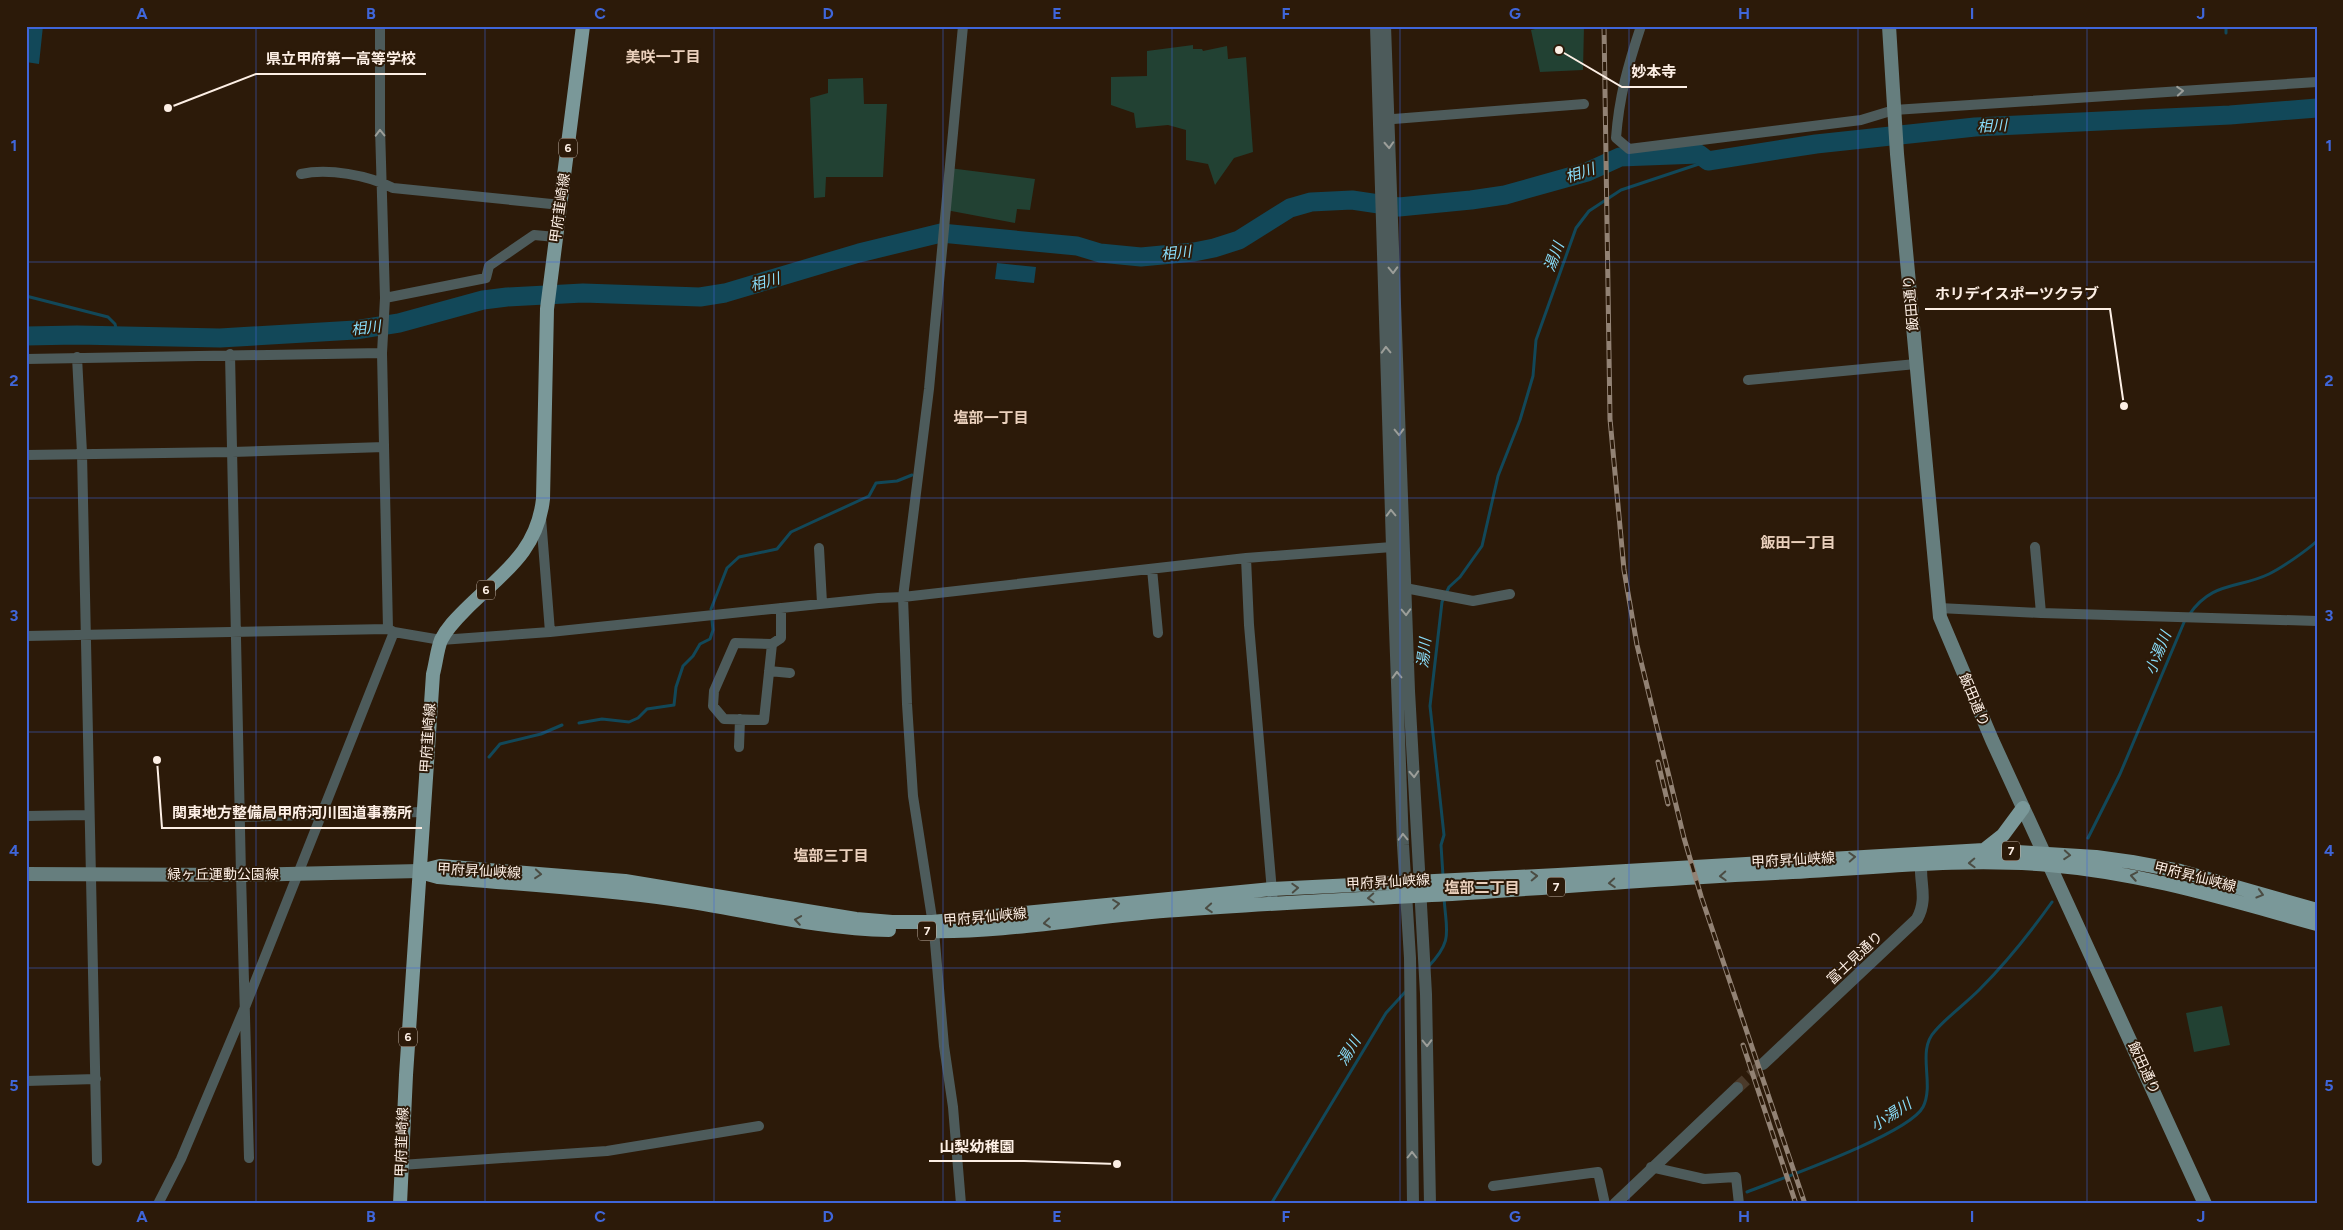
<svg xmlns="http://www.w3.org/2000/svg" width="2343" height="1230" viewBox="0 0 2343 1230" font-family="Figtree,'Noto Sans JP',sans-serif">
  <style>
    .green { fill: #224133 }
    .water { fill: #124859 }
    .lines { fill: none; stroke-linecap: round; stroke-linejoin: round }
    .stream { stroke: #124859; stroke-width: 3 }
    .river { stroke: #124859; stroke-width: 19 }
    .tertiary-tunnel { stroke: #4b3a2a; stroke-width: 12; stroke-dasharray: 12 6; stroke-linecap: butt }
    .minor { stroke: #4d5b5b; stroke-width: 10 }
    .tertiary { stroke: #4d5b5b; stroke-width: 12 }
    .secondary { stroke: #667e7e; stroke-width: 14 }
    .primary { stroke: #7a9899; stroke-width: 14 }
    .rail-casing { stroke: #928274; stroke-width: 5 }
    .rail { stroke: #2c1a09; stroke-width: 3; stroke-dasharray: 9; stroke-linecap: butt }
    .oneway { stroke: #9c9e99 }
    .oneway2 { stroke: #4b4c43 }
    .grid { fill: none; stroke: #3f66da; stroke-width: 1; stroke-opacity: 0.55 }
    .labels { text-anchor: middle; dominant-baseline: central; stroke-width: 4; stroke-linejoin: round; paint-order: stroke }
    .shield { fill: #2c1a09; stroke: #beafa3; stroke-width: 1 }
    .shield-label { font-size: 12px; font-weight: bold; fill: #fdefe5 }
    .street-label { font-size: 14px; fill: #fdefe5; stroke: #2c1a09 }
    .neighbourhood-label { font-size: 15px; font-weight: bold; fill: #ead0bc; stroke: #2c1a09 }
    .water-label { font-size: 15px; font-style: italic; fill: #89ddfa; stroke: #2c1a09 }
    .leader { fill: none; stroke: #fdefe5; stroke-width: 2 }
    .callout-dot { fill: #fdefe5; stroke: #2c1a09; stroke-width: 2 }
    .callout-label { font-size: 15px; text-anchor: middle; font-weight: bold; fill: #fdefe5; stroke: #2c1a09; stroke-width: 4; stroke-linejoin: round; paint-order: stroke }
    .neatline { fill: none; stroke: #3f66da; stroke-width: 2 }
    .grid-label { font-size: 16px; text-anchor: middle; font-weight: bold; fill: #3f66da }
  </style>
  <rect width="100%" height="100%" fill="#2c1a09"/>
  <path class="green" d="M1547,26h37l-1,44 -43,2 -9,-42z
    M1193,45v4h9l1,2 24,-5 1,13 18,-2 7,95 -19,6 -19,27 -7,-21 -22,-4v-30l-18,-5 -32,3 -2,-15 -23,-8v-28l36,-1v-25z
    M863,78l1,26h23l-4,73h-57l-1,20 -11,1 -4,-100 18,-5v-14z
    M949,168l86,11 -5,31 -13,-1 -2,14 -69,-13z
    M2222,1006l8,39 -36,7 -8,-39z"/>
  <path class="water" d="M26,26h17l-4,38 -13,-2z
    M997,263l39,4 -2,16 -39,-4z"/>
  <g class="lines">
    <path class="stream" d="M2226,33v-7
      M26,296l82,21 7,7 3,12
      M711,609l16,-41 12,-11 38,-8 14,-17 78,-36 7,-13 21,-2 15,-6
      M2189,615c23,-34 49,-26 80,-41 14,-7 37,-23 48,-33
      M579,723l23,-4 27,3 9,-4 9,-9 27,-4 2,-18 7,-21 10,-10 7,-12 10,-5 3,-9 -1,-10
      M489,757l11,-13 41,-10 21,-9
      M2088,838l32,-64 65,-154
      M1443,876l-2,-31 3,-10 -14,-129 12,-104 7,-15 11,-10 22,-31 16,-70 22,-56 13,-44 3,-36 40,-112 13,-17 32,-21 87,-29
      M1428,967c26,-27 18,-35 16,-70
      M1747,1192c33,-13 162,-58 176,-85 12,-24 -7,-56 12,-76 13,-15 30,-27 44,-41 28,-28 51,-57 73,-88
      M1271,1204l115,-191 21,-23"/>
    <path class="river" d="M26,336l51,-1 143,3 135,-8 44,-7 84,-23 24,-3 76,-4 117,4 25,-4 134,-40 82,-20 136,13 23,7 41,4 53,-5 20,-4 25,-8 51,-32 21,-6 41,-2 47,7 72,-7 34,-5 82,-23 33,-15 79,-3 9,7 108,-17 159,-17 255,-12 87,-7"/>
    <path class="tertiary-tunnel" d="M1737,1088l26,-24"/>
    <path class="minor" d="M380,26v102l5,170 -3,55 6,276
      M1641,26c-13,39 -22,71 -25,112l13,11 232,-29 33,-10 423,-28
      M1381,120l203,-16
      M301,174c27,-6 67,1 92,14l168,17
      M385,298l101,-20 3,-12 45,-31 22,2
      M230,354l11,521 8,283
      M77,357l5,96 15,708
      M26,359l356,-6
      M1748,380l168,-16
      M26,455l206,-3 152,-5
      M541,518l9,114
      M2035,547l6,66
      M819,548l3,55
      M1246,558l3,67 24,278
      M1152,569l6,64
      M1405,588l68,13 37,-7
      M1939,608l102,5 276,8
      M26,636l362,-7 6,3 47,8 109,-8 328,-34 25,-1 343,-39 146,-11
      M772,644l-37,-1 -21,48 -1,15 11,13 40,1 8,-76 9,-6v-30
      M769,671l21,2
      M739,747l1,-28
      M26,816l63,-1
      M240,817l183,-5
      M26,1081l70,-2
      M401,1165l206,-14 152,-25
      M1651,1167l53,12 32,-2 3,27
      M1493,1186l105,-14 7,32
      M158,1204l23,-45 64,-152 149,-375
      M961,1204l-8,-97 -9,-61 -10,-115 -21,-135 -6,-92 -4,-107 26,-208 34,-363"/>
    <path class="tertiary" d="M1376,26l16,521 11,298 7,113 3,246
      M1385,26l24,665 17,303 4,210
      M1763,1064l154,-145c13,-23 -1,-42 6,-64
      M1615,1204l122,-116"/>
    <path class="secondary" d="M1889,26l8,128 43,463 52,123 213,464
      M26,874l215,1 179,-4"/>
    <path class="primary" d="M1984,850l19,-15 20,-27
      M420,871l20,-5 185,15 231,38 36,3h40l340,-33 286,-14 426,-25 112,7 36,5 48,9 137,39
      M420,872l18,5c78,7 156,11 234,22 72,10 144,30 217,31
      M926,931c84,2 168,-16 252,-21 92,-7 183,-11 274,-16 108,-7 215,-16 323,-21 91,-4 184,-16 274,-8 95,8 177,34 268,59
      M400,1204l6,-129 27,-401c3,-11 4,-24 8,-34 6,-12 15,-21 24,-30 36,-36 72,-57 78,-111l4,-190 36,-283"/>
    <defs>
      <path id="rail" d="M1604,26l6,393 14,151 13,75 47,193 17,58 104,308
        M1658,762l10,42
        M1743,1045l53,159"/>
    </defs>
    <use href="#rail" class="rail-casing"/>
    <use href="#rail" class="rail"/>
  </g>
  <defs><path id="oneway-chevron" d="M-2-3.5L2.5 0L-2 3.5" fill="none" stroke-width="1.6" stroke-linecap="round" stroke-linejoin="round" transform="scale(1.25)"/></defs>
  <g class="oneway">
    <use href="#oneway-chevron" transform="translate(2180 91) rotate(-4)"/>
    <use href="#oneway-chevron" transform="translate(380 133) rotate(-91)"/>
    <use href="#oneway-chevron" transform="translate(1389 145) rotate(87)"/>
    <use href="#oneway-chevron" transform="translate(1393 270) rotate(88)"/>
    <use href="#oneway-chevron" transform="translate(1386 350) rotate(-92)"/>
    <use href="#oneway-chevron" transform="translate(1399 432) rotate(88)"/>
    <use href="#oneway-chevron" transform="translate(1391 513) rotate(-92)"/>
    <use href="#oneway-chevron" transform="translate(1406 612) rotate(88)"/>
    <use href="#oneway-chevron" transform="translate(1397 675) rotate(-92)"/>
    <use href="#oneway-chevron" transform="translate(1414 774) rotate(87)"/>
    <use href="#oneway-chevron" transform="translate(1403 837) rotate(-92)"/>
    <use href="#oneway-chevron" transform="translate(1427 1043) rotate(89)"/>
    <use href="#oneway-chevron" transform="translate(1412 1155) rotate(-90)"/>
  </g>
  <g class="oneway2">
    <use href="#oneway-chevron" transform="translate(2067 855) rotate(4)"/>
    <use href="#oneway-chevron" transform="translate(1852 857) rotate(-3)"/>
    <use href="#oneway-chevron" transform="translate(1972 863) rotate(178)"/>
    <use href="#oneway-chevron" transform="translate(538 874) rotate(5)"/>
    <use href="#oneway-chevron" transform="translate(1534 876) rotate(-2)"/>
    <use href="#oneway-chevron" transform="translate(1723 876) rotate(177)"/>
    <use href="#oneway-chevron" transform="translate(2134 876) rotate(-170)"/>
    <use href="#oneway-chevron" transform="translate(1612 883) rotate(176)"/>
    <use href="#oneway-chevron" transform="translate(1295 888) rotate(-3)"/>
    <use href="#oneway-chevron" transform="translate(2260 894) rotate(16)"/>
    <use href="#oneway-chevron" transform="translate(1371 898) rotate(177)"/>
    <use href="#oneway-chevron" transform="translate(1116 904) rotate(-6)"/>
    <use href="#oneway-chevron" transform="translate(1209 908) rotate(176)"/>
    <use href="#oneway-chevron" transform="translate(798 920) rotate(-171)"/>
    <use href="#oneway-chevron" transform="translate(1047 923) rotate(174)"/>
  </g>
  <path class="grid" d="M256,26v1178M485,26v1178M714,26v1178M943,26v1178M1172,26v1178M1400,26v1178M1629,26v1178M1858,26v1178M2087,26v1178M26,262h2291M26,498h2291M26,732h2291M26,968h2291"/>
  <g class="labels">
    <g class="shield">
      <rect x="559" y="138.5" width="18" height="19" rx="4"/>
      <rect x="477" y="580.5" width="18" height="19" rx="4"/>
      <rect x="2002" y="841.5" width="18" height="19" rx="4"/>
      <rect x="1547" y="877.5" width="18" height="19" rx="4"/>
      <rect x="918" y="921.5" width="18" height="19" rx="4"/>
      <rect x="399" y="1027.5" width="18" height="19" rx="4"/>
    </g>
    <g class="shield-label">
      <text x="568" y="148">6</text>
      <text x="486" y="590">6</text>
      <text x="2011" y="851">7</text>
      <text x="1556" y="887">7</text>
      <text x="927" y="931">7</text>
      <text x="408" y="1037">6</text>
    </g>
    <g class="street-label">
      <text transform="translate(560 208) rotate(-82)">甲府韮崎線</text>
      <text transform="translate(1911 303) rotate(-95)">飯田通り</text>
      <text transform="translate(1974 700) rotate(67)">飯田通り</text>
      <text transform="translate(428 738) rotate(-86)">甲府韮崎線</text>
      <text transform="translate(1793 860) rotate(-3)">甲府昇仙峡線</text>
      <text transform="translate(479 871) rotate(3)">甲府昇仙峡線</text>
      <text x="223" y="874">緑ヶ丘運動公園線</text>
      <text transform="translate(2195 877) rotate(14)">甲府昇仙峡線</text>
      <text transform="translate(1388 882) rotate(-3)">甲府昇仙峡線</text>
      <text transform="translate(985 917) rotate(-5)">甲府昇仙峡線</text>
      <text transform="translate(1855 958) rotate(-43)">富士見通り</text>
      <text transform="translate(2144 1068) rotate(65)">飯田通り</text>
      <text transform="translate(402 1142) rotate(-88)">甲府韮崎線</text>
    </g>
    <g class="neighbourhood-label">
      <text x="663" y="57">美咲一丁目</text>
      <text x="991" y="418">塩部一丁目</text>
      <text x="1798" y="543">飯田一丁目</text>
      <text x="831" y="856">塩部三丁目</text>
      <text x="1482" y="888">塩部二丁目</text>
    </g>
    <g class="water-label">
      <text transform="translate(1992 126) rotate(-3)">相川</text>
      <text transform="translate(1580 173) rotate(-18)">相川</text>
      <text transform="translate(1176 253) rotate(-6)">相川</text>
      <text transform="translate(1554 257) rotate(-70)">湯川</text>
      <text transform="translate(765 282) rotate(-15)">相川</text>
      <text transform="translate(366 328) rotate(-7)">相川</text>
      <text transform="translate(1424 653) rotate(-84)">湯川</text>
      <text transform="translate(2158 653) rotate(-68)">小湯川</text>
      <text transform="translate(1349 1051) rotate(-59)">湯川</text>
      <text transform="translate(1891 1115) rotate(-33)">小湯川</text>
    </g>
  </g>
  <path class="leader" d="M168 108L256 74H426M1559 50L1622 87H1687M2124 406L2110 309H1925M157 760L162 828H422M1117 1164L1024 1161H929"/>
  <g class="callout-dot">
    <circle cx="168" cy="108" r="5"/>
    <circle cx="1559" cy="50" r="5"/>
    <circle cx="2124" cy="406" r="5"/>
    <circle cx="157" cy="760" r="5"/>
    <circle cx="1117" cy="1164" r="5"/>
  </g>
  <g class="callout-label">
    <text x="341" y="64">県立甲府第一高等学校</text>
    <text x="1654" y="77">妙本寺</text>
    <text x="2017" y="299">ホリデイスポーツクラブ</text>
    <text x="292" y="818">関東地方整備局甲府河川国道事務所</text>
    <text x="977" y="1152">山梨幼稚園</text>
  </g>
  <rect width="2343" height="1230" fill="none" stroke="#2c1a09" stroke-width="55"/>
  <rect x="28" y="28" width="2288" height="1174" class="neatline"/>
  <g class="grid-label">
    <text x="142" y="19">A</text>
    <text x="371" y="19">B</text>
    <text x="600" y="19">C</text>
    <text x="828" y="19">D</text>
    <text x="1057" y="19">E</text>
    <text x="1286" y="19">F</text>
    <text x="1515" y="19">G</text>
    <text x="1744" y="19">H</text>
    <text x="1972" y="19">I</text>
    <text x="2201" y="19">J</text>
    <text x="14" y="151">1</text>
    <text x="2329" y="151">1</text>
    <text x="14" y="386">2</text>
    <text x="2329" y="386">2</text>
    <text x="14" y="621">3</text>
    <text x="2329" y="621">3</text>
    <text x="14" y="856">4</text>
    <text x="2329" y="856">4</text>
    <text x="14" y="1091">5</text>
    <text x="2329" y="1091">5</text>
    <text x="142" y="1222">A</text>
    <text x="371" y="1222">B</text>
    <text x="600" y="1222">C</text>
    <text x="828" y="1222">D</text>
    <text x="1057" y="1222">E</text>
    <text x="1286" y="1222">F</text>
    <text x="1515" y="1222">G</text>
    <text x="1744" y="1222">H</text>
    <text x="1972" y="1222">I</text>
    <text x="2201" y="1222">J</text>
  </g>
</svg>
